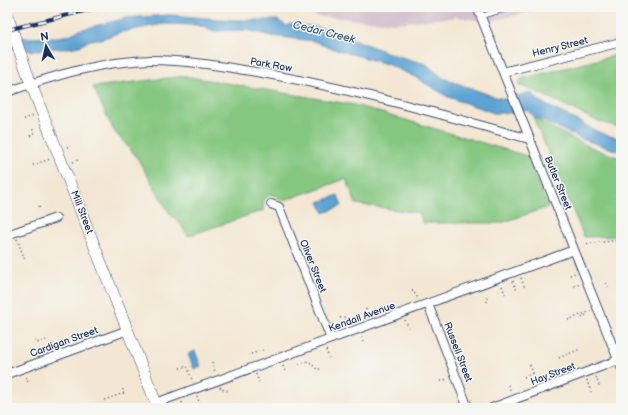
<svg xmlns="http://www.w3.org/2000/svg" width="628" height="415" viewBox="0 0 628 415" font-family="'Balsamiq Sans',sans-serif">
  <style>
    .industrial { fill: #d1bdcb }
    .green { fill: #85c780; stroke: #507b6f }
    .water { fill: #5ba2d2; stroke: #3b6898 }
    .lines { fill: none; stroke-linecap: round; stroke-linejoin: round }
    .lane-casing { stroke: #3b4b70; stroke-width: 5.5 }
    .street-casing { stroke: #3b4b70; stroke-width: 10 }
    .secondary-casing { stroke: #3b4b70; stroke-width: 12 }
    .path { stroke: #3b4b70; stroke-width: 1.5; stroke-dasharray: 1 3; stroke-linecap: butt }
    .lane { stroke: #fff; stroke-width: 4 }
    .street { stroke: #fff; stroke-width: 8 }
    .secondary { stroke: #fff; stroke-width: 11 }
    .rail-casing { stroke: #1b2f5e; stroke-width: 4 }
    .rail { stroke: #f6f6f2; stroke-width: 2.5; stroke-dasharray: 8; stroke-linecap: butt }
    .labels { text-anchor: middle; dominant-baseline: central; stroke-width: 3; stroke-linejoin: round; paint-order: stroke }
    .street-label { font-size: 10px; fill: #1b2f5e; stroke: #f6f6f2 }
    .water-label { font-size: 11px; font-style: italic; fill: #315787; stroke: #f6f6f2 }
  </style>
  <rect width="100%" height="100%" fill="#f6f6f2"/>
  <filter id="ink" filterUnits="userSpaceOnUse"><feTurbulence type="fractalNoise" baseFrequency=".025" numOctaves="2"/><feDisplacementMap in="SourceGraphic" scale="8" xChannelSelector="R" yChannelSelector="G"/><feConvolveMatrix kernelMatrix="1 2 1 2 8 2 1 2 1" color-interpolation-filters="sRGB"/></filter>
  <filter id="wash" filterUnits="userSpaceOnUse"><feTurbulence type="fractalNoise" baseFrequency=".012" numOctaves="4" result="noise"/><feDisplacementMap in="SourceGraphic" scale="16" xChannelSelector="R" yChannelSelector="G"/><feGaussianBlur stdDeviation="0.9" result="paint"/><feColorMatrix in="noise" values="0 0 0 0 0 0 0 0 0 0 0 0 0 0 0 0 0 1.4 0 .05"/><feComposite in="paint" operator="in"/></filter>
  <g filter="url(#wash)">
    <rect width="100%" height="100%" fill="#f3e7d3"/>
    <path class="industrial" d="M307,7h241l-59,15 -32,-5 -61,6 -81,-7z"/>
    <path class="green" d="M621,54v74l-26,-8 -64,-31 -12,-3 2,-7z
      M184,76l171,29 172,51 21,51 -47,16h-78l-4,-10 -63,-9 -10,-25 -64,22 -7,-6h-7l-5,7 1,8 -76,26 -8,-13 -10,-9 -34,-58 -22,-25 -21,-44z
      M533,117c28,16 57,32 88,41v78l-37,1z"/>
    <path class="water" d="M169,15l63,5h46l8,6 5,-2 34,4 66,26 35,10 17,14 52,19 10,2 26,-7c10,13 19,14 33,22 20,9 35,22 57,24v14l-39,-13 -47,-22 -9,-7 -16,3h-16l-46,-16 -33,-20 -28,-13 -60,-17 -13,-6 -43,-5 -24,-6 -33,1 -17,-6 -33,-1 -43,8 -20,7 -11,1 -10,6 -18,3 -8,-1 -22,3 -25,-4v-12l20,3 31,-1 11,-2 10,-5 47,-12z
      M338,195l4,11 -18,7 -5,-11z
      M195,351l6,15 -7,3 -6,-15z"/>
  </g>
  <g filter="url(#ink)">
    <g class="lines">
      <defs>
        <path id="lane" d="M481,16l34,-9"/>
        <path id="street" d="M477,7l144,360
          M503,72l118,-30
          M7,92c46,-16 95,-31 144,-32 37,0 75,7 111,13 90,16 179,41 267,66
          M271,204l8,3 52,132
          M7,235l49,-17
          M428,304l40,104
          M7,374l121,-44
          M156,403l418,-153
          M492,408l129,-49"/>
        <path id="secondary" d="M7,15l24,69 127,324"/>
      </defs>
      <use href="#lane" class="lane-casing"/>
      <use href="#street" class="street-casing"/>
      <use href="#secondary" class="secondary-casing"/>
      <path class="path" d="M24,119l9,-3
        M30,136l4,-3 -2,-6
        M67,147l4,-1
        M73,162l5,-2
        M33,165l17,-6
        M39,206l1,3
        M17,239l8,21
        M583,244l38,-4
        M570,275l5,-2
        M521,278l4,10
        M513,281l4,10
        M606,283l2,4
        M502,286l3,8
        M574,286l6,-2
        M412,290l6,8
        M487,302l-1,-2 3,-5
        M366,309l2,8
        M618,314l2,4
        M340,318l5,-1 2,6
        M582,318l4,-3 -1,-2
        M346,320l9,-3
        M405,320l4,9
        M568,320l23,-9
        M362,337l3,7
        M35,341l1,2 10,-3
        M326,350l3,8
        M251,354l12,-4
        M559,358l21,-9
        M212,362l3,10
        M299,364l9,-3 10,9 3,-2
        M530,365l6,15 2,-1
        M283,366l2,5
        M180,368l7,-2 6,16
        M256,374l3,8
        M26,377l3,7
        M524,377l9,-4
        M596,377l4,11
        M587,380l4,12
        M441,381l6,-2
        M508,385l3,7
        M220,387l1,2 7,2
        M197,396l3,8
        M104,400l20,-7 -2,-6
        M182,402l2,6
        M141,408l5,-3"/>
      <use href="#lane" class="lane"/>
      <use href="#street" class="street"/>
      <use href="#secondary" class="secondary"/>
      <defs>
        <path id="rail" d="M7,30l93,-23"/>
      </defs>
      <use href="#rail" class="rail-casing"/>
      <use href="#rail" class="rail"/>
    </g>
  </g>
  <g class="labels">
    <g class="street-label">
      <text transform="translate(560 47) rotate(-14)">Henry Street</text>
      <text transform="translate(271 65) rotate(10)">Park Row</text>
      <text transform="translate(558 183) rotate(68)">Butler Street</text>
      <text transform="translate(82 212) rotate(69)">Mill Street</text>
      <text transform="translate(313 266) rotate(68)">Oliver Street</text>
      <text transform="translate(362 317) rotate(-20)">Kendall Avenue</text>
      <text transform="translate(64 342) rotate(-20)">Cardigan Street</text>
      <text transform="translate(458 352) rotate(69)">Russell Street</text>
      <text transform="translate(553 374) rotate(-21)">Hay Street</text>
    </g>
    <g class="water-label">
      <text transform="translate(324 32) rotate(14)">Cedar Creek</text>
    </g>
  </g>
  <rect width="628" height="415" fill="none" stroke="#f6f6f2" stroke-width="24"/>
  <g transform="translate(46 46) rotate(351)" stroke="#f6f6f2" stroke-width="3" paint-order="stroke">
  <path d="M0-3L7 15L0 10L-7 15Z" fill="#1b2f5e"/>
  <text y="-6" font-size="11" font-weight="bold" text-anchor="middle" fill="#1b2f5e">N</text>
  </g>
</svg>
